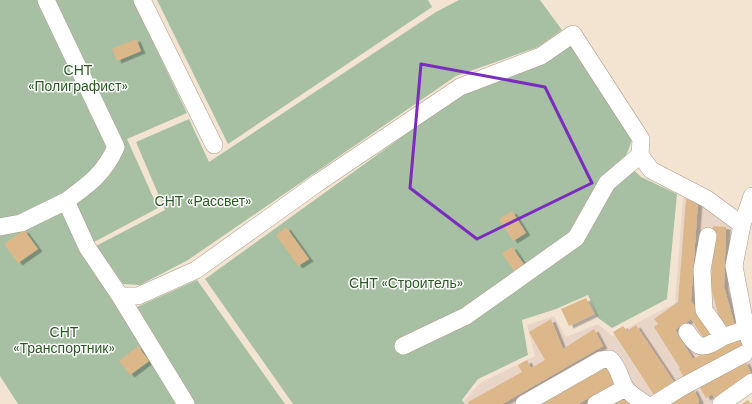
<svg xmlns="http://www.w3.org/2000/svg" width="752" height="404" viewBox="0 0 752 404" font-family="'DM Sans',sans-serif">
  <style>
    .industrial { fill: #e9d5c7 }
    .green { fill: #a7c0a3 }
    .building { fill: #dcb78a; filter: url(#shadow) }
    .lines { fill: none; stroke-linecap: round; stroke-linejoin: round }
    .minor-casing { stroke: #aa9c8b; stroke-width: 18 }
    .minor { stroke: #fff; stroke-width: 17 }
    .marked { fill: none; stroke: #7b2cbf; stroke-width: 3; stroke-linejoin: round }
    .labels { text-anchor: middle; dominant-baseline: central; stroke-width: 3; stroke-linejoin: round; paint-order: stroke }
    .park-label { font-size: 14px; fill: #285920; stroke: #fff }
  </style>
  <defs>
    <filter id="shadow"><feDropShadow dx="4.5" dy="2.5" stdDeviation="0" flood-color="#0004"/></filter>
  </defs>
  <rect width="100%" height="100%" fill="#f3e4d2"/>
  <path class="industrial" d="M683,198l17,2 32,20 -3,61 23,80v13l-39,30h-247l-2,-3 16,-18 55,-27 -8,-31 27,-9 12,21 32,-13 14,12 63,-33z"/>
  <path class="green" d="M0,0h133l54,113 -60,26 31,69 -64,34 -29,-50 -47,25 -18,3z
    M157,0h271l4,7 -204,137z
    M459,0h81l22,30 -24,17 -82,29 -268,184 -48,25 -17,-1 -27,-38 69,-36 -29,-68 53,-23 20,43 227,-150z
    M572,42l60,98 -8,21 17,16 36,17 -10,105 -55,29 -14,-10 -10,-23 -32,14 -34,11 6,35 -50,24 -16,21 3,4h-172l-88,-125 262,-189z
    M62,211l59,99 16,-3 60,-27 88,124h-267l-18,-28v-141z"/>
  <path class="building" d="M136,39l5,12 -24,10 -5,-12z
    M686,199l12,2 -7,100 22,32 -9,6 -13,-20 -16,11 18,29 45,-24 6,11 -59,33 -6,-10 1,-1 -26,-41 4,-3 -4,-5 24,-17z
    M512,211l14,22 -13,8 -14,-22z
    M713,226l13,1 -2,60 11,39 -13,2 -11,-40z
    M286,227l23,32 -11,7 -22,-31z
    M24,230l14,19 -20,14 -14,-19z
    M512,247l16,23 -10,7 -16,-24z
    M586,298l8,16 -25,12 -8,-17z
    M551,319l12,30 31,-20 9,17 -101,58h-33l-1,-2 54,-30 -4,-7 9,-5 4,8 14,-8 -16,-28z
    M636,325l38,57 -20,13 -41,-63 10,-6 4,5z
    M138,346l11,15 -19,14 -11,-14z
    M745,361l6,12 -37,25 -2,-4 -6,4 -7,-12z
    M607,363l11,18 -40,23h-43z
    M693,388l6,12 -1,4h-29z
    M626,396l5,8h-20z
    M748,400l3,4h-9z"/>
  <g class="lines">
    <defs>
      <path id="minor" d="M46,0l70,147c-12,27 -27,37 -50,54l21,46 33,49 66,108
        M142,0l72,145
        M752,196l-10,29 -8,41 12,63 6,18
        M0,227l21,-4 45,-22
        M708,236l-6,34 2,40 19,27 23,-8
        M120,296h18l58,-26 123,-88 141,-95 81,-31 32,-22 68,105 -1,16 11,15 56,29 35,26
        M687,332c13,20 17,16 36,5
        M403,346l63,-30 110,-78 31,-55 33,-28
        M524,404l77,-44 9,-1c10,10 9,18 15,28 5,8 13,11 20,17
        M596,404l29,-16
        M655,404l27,-17 62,-33
        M721,404l31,-22"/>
    </defs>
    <use href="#minor" class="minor-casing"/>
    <use href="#minor" class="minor"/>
  </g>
  <path class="marked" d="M421,64l124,23 47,96 -115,56 -67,-51z"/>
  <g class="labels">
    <g class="park-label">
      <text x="78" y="70">СНТ<tspan x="78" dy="16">«Полиграфист»</tspan></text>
      <text x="203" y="201">СНТ «Рассвет»</text>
      <text x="406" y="283">СНТ «Строитель»</text>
      <text x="64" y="332">СНТ<tspan x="64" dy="16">«Транспортник»</tspan></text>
    </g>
  </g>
</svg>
